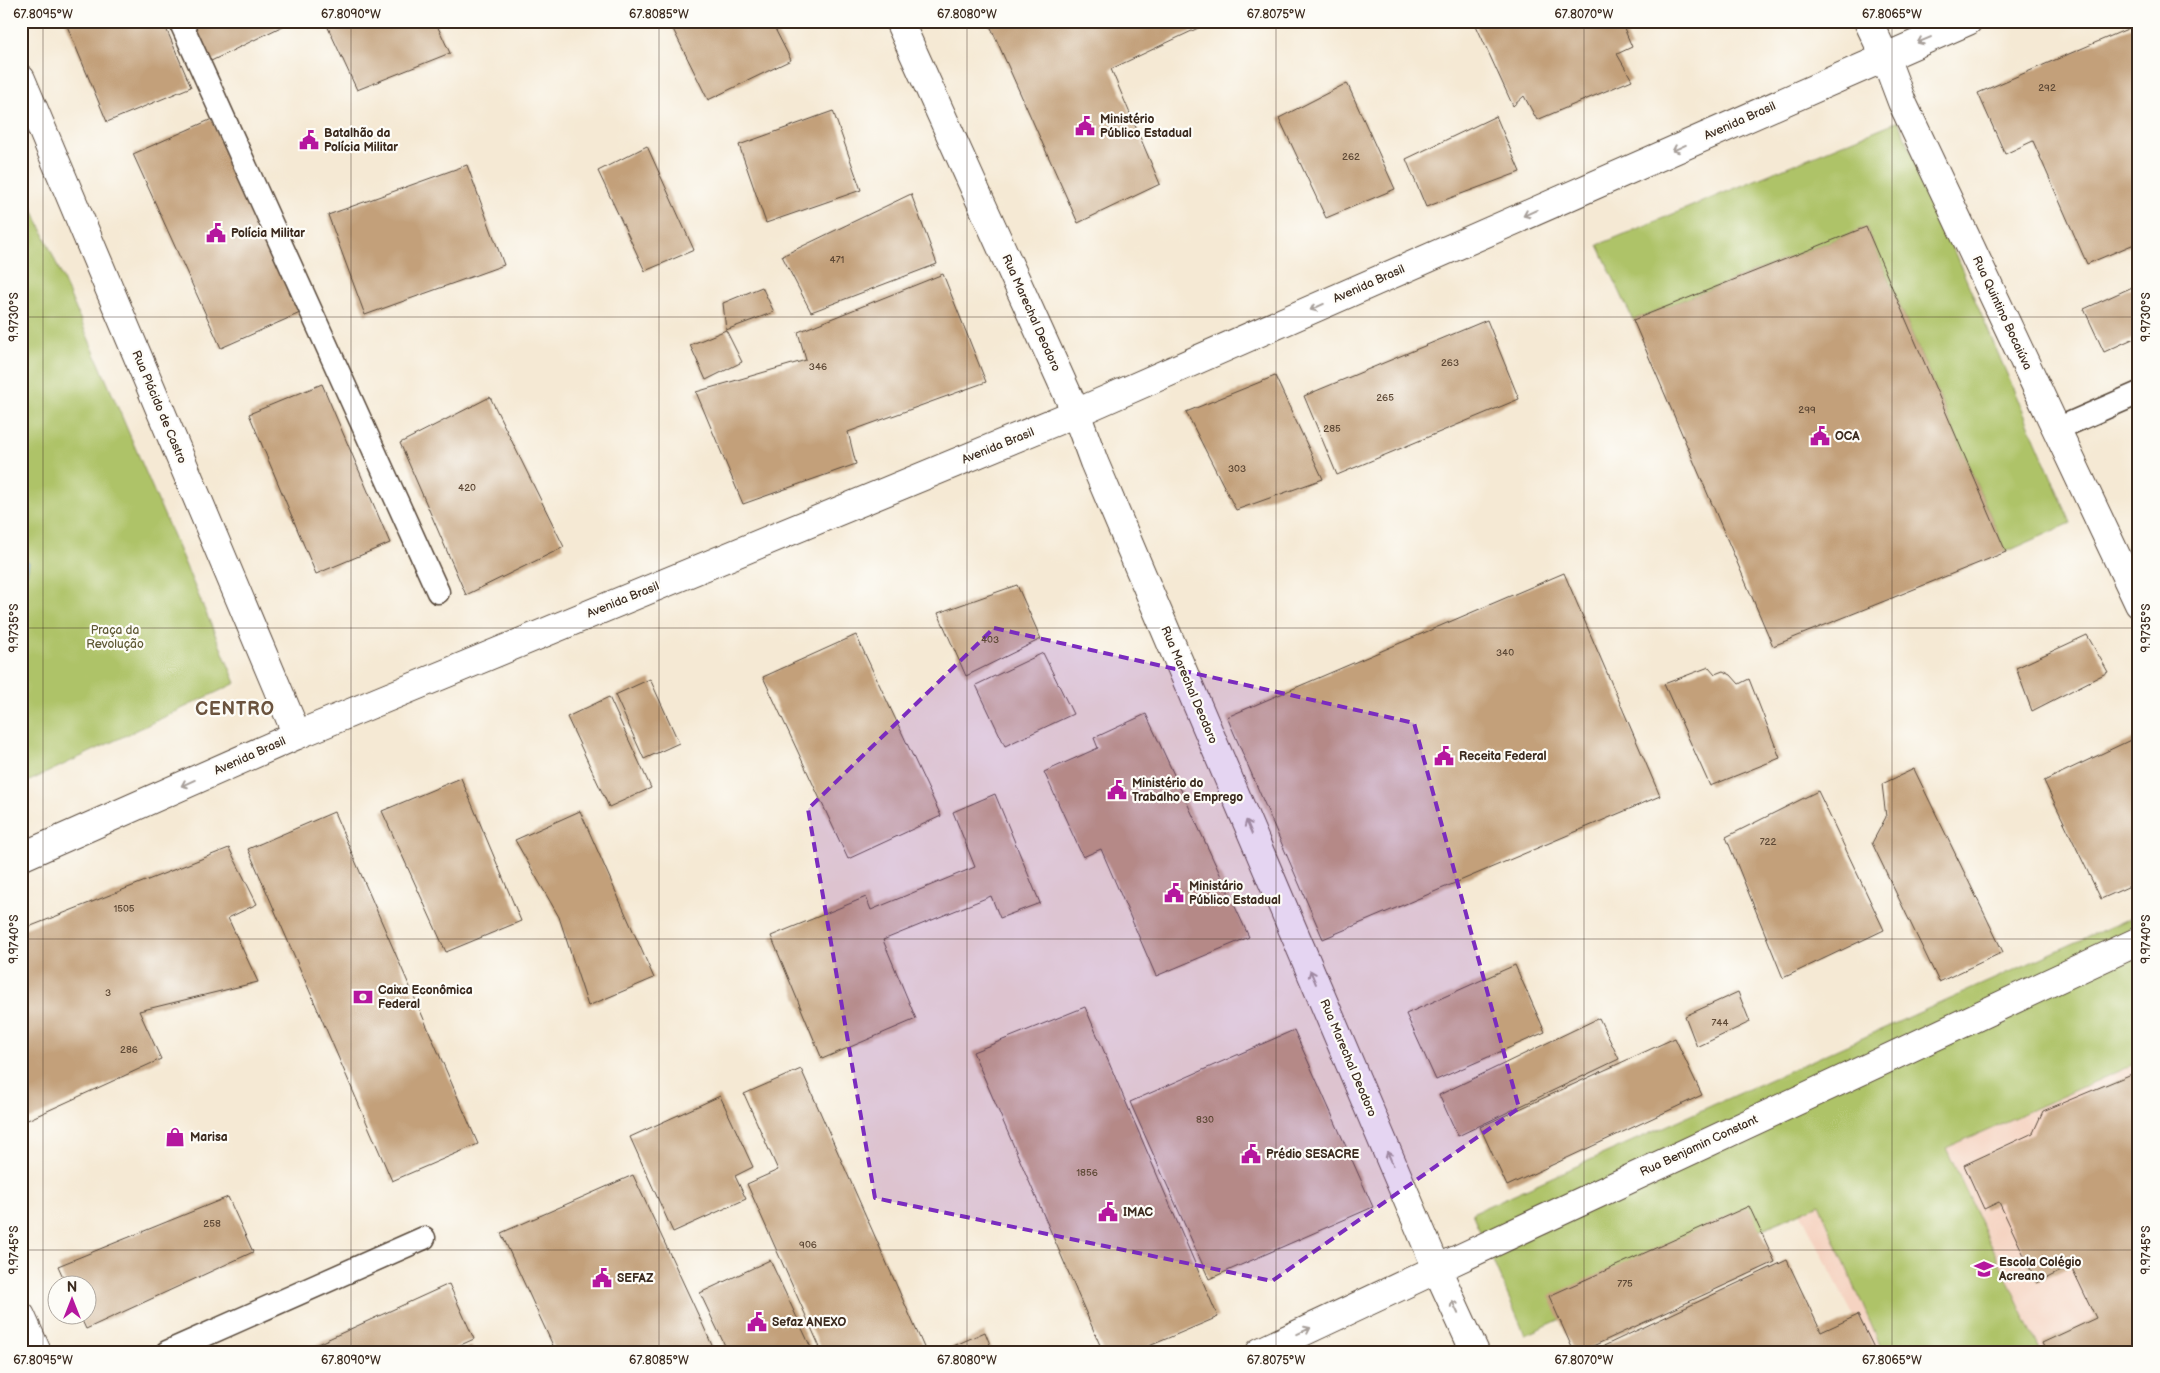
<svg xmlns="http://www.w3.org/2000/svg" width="2160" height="1373" viewBox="0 0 2160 1373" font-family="'Balsamiq Sans',sans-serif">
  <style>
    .built { fill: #f5d3c1 }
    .green { fill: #aec367; stroke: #747642 }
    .water { fill: #56afd3; stroke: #486c78 }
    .building { fill: #c3a07a }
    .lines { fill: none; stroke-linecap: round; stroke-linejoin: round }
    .service-casing { stroke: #574739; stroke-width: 25 }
    .pedestrian-casing { stroke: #574739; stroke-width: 30 }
    .minor-casing { stroke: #574739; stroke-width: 30 }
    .tertiary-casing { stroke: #574739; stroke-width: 30 }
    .secondary-casing { stroke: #574739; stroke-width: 30 }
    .service { stroke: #fff; stroke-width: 22 }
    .pedestrian { stroke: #fff; stroke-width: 28 }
    .minor { stroke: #fff; stroke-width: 28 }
    .tertiary { stroke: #fff; stroke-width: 28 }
    .secondary { stroke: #fff; stroke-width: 28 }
    .oneway { stroke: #a79f9a }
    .marked { fill: #7b2cbf; fill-opacity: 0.2; stroke: #7b2cbf; stroke-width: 4; stroke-dasharray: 10 6; stroke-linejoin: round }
    .ticks { fill: none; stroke: #3b2a1e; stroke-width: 1; stroke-opacity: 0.45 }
    .labels { text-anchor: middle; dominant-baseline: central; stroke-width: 4.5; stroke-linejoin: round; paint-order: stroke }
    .number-label { font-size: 10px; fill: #5d4835 }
    .poi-label { font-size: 12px; font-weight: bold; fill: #3b2a1e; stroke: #fdfcf7; text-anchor: start }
    .street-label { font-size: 12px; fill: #3b2a1e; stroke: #fdfcf7 }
    .park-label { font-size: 12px; fill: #5e5834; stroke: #fdfcf7 }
    .district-label { font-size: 18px; font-weight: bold; letter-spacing: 1px; fill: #6b533e; stroke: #fdfcf7 }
    .neatline { fill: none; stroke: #3b2a1e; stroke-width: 2 }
    .ticks-label { font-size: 12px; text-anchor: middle; fill: #3b2a1e }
  </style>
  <rect width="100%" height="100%" fill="#fdfcf7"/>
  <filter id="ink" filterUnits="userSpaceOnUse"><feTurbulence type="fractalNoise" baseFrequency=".02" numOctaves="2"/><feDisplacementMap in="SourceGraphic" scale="10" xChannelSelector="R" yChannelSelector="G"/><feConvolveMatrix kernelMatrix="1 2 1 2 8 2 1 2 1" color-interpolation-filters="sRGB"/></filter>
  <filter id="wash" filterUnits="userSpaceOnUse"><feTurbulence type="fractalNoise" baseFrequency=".0096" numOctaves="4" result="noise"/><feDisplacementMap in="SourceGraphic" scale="20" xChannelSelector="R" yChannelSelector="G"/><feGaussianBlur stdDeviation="1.12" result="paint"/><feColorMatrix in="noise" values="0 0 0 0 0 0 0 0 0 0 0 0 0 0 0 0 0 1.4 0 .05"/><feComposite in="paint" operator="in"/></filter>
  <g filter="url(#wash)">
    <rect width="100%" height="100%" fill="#f5e9d4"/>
    <path class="built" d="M2139,1058v277l-41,17h-226l-77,-150z"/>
    <path class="green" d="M1898,121l173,402 -65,29 -140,-325 -233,93 -35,-75z
      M21,181l215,502 -215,102z
      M2139,914v148l-193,86 95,204h-158l-64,-148 -294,131 -53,-122z"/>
    <path class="water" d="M21,557l8,5 -2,12 -6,1z"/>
    <g id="blocks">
      <path class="building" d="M65,21h98l28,66 -84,35z
        M189,21h104l-86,42z
        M325,21h110l15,32 -93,37z
        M669,21h102l20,39 -83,40z
        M988,21h225l-102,48 49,115 -82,39z
        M1474,21h147l11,26 -15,7 15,26 -95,40 -13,-24 -11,10z
        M2139,24v218l-52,22 -54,-123 -28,13 -27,-61z
        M1347,83l48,106 -69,29 -47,-100z
        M833,111l28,79 -95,33 -27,-78z
        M1496,116l24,56 -94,35 -20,-48z
        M212,119l88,194 -79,35 -88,-194z
        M647,146l47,104 -49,21 -47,-100z
        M467,165l37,100 -139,50 -37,-100z
        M911,194l26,70 -126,48 -29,-56z
        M1866,227l140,325 -233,94 -140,-326z
        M943,274l43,108 -138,50 8,32 -113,40 -47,-112 110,-32 -8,-28z
        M2139,284v52l-35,16 -20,-43z
        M762,287l12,25 -48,18 -3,-27z
        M1487,320l32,79 -182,76 -33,-79z
        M726,330l16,32 -36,18 -16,-35z
        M1275,376l48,103 -87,31 -50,-98z
        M322,384l68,159 -74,31 -67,-160z
        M490,397l74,150 -98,48 -66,-152z
        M1564,573l96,223 -337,143 -96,-222z
        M1017,585l24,54 -75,37 -28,-63z
        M856,635l85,181 -93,43 -85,-182z
        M2087,635l21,37 -76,39 -16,-43z
        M1043,653l30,61 -68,32 -29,-61z
        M1709,667l6,7 8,-3 8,4 8,9 10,-5 31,79 -70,28 -46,-102z
        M650,679l29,64 -35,16 -29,-64z
        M609,697l42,91 -42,19 -42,-90z
        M1146,714l103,223 -93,39 -55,-127 -18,8 -39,-85 54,-24 -4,-10z
        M2139,736v146l-38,17 -57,-118z
        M1914,769l89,183 -64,30 -67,-139 14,-26 -4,-33z
        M461,778l60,143 -75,31 -64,-141z
        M1818,791l66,139 -101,48 -57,-141z
        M995,794l45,109 -40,15 -9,-22 -108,44 33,79 -94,40 -51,-123 95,-39 5,13 104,-43 -22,-55z
        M580,811l74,167 -66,28 -29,-89 -44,-77z
        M334,812l144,332 -86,37 -144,-332z
        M229,848l28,56 -29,14 30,64 -119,29 22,48 -140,64v-193z
        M1515,965l30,67 -109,48 -30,-66z
        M1738,992l12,30 -53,25 -12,-31z
        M1085,1007l133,310 -83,35h-32l-130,-300z
        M1599,1018l20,41 -161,77 -19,-41z
        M1294,1030l79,177 -164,72 -79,-177z
        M1675,1038l27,57 -195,91 -27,-59z
        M801,1069l125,283h-104l-75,-168 31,-14 -34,-76z
        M2139,1071v281h-93l-4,-9 54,-25 -25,-52 -34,17 -38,-81 -15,7 -20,-44 69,-32 10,-22z
        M720,1096l33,71 -18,9 11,23 -73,33 -43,-95z
        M633,1175l69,148 13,29h-159l-55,-119z
        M228,1197l25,55 -167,77 -6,-13h8v-30h-21l-9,-20z
        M1749,1206l26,56 -195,90h-6l-25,-56z
        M770,1260l43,92h-85l-28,-59z
        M1787,1260l34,72 37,-17 18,37h-285z
        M449,1284l25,55 -29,13h-145z
        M985,1332l8,20h-53z
        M471,1346l3,6h-16z"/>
    </g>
  </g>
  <g filter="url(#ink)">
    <use href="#blocks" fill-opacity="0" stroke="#574739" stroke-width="1"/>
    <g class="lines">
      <defs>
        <path id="service" d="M180,21l258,571
          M2057,429l82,-36
          M167,1352l257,-114"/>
        <path id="pedestrian" d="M1437,1269l702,-328"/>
        <path id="minor" d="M1868,21l17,36 17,45 237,502
          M21,79l276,656
          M1260,1352l177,-83"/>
        <path id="tertiary" d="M21,857l276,-122 779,-322 892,-392"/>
        <path id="secondary" d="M899,21l177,392 18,49 343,807 38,83
          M21,1316l16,36"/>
      </defs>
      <use href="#service" class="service-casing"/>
      <use href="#pedestrian" class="pedestrian-casing"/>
      <use href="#minor" class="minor-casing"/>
      <use href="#tertiary" class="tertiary-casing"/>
      <use href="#secondary" class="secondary-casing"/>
      <use href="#service" class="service"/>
      <use href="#pedestrian" class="pedestrian"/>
      <use href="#minor" class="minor"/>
      <use href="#tertiary" class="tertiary"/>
      <use href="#secondary" class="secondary"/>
    </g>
    <defs><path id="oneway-shaft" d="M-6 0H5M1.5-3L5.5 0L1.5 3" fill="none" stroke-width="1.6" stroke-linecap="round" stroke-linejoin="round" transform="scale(1.25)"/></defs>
    <g class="oneway">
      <use href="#oneway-shaft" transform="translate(1924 40) rotate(157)"/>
      <use href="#oneway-shaft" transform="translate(1679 148) rotate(156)"/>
      <use href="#oneway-shaft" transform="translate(1530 213) rotate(156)"/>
      <use href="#oneway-shaft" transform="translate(1317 307) rotate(156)"/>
      <use href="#oneway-shaft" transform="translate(188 783) rotate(156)"/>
      <use href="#oneway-shaft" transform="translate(1249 827) rotate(-113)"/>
      <use href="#oneway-shaft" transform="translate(1313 977) rotate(-113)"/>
      <use href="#oneway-shaft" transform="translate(1390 1158) rotate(-113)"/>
      <use href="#oneway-shaft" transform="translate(1455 1307) rotate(-115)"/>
      <use href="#oneway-shaft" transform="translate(1304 1331) rotate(-25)"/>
    </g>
  </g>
  <path class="marked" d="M994,628l420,95 105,385 -247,173 -397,-83 -67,-389z"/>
  <path class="ticks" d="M43,21v1331M351,21v1331M659,21v1331M967,21v1331M1276,21v1331M1584,21v1331M1892,21v1331M21,317h2118M21,628h2118M21,939h2118M21,1250h2118"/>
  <defs>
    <symbol id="civic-bare" viewBox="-9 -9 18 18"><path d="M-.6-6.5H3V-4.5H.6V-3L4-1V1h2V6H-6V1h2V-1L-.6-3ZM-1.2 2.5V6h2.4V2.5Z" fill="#b5179e" stroke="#fdfcf7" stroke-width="2.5" paint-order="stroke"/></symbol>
    <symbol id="bank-bare" viewBox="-9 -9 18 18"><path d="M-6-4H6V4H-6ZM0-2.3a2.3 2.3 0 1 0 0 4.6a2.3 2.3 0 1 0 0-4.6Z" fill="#b5179e" stroke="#fdfcf7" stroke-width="2.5" paint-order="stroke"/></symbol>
    <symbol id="shop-bare" viewBox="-9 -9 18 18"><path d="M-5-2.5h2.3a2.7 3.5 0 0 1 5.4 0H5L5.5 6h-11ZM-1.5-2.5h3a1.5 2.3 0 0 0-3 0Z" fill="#b5179e" stroke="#fdfcf7" stroke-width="2.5" paint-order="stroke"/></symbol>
    <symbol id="school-bare" viewBox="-9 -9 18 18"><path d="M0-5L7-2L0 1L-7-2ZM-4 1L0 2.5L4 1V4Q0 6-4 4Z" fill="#b5179e" stroke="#fdfcf7" stroke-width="2.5" paint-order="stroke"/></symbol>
  </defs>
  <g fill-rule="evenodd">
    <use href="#civic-bare" x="1071" y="112" width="28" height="28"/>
    <use href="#civic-bare" x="295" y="126" width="28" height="28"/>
    <use href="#civic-bare" x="202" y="219" width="28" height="28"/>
    <use href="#civic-bare" x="1806" y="422" width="28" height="28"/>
    <use href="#civic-bare" x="1430" y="742" width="28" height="28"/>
    <use href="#civic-bare" x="1103" y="776" width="28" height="28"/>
    <use href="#civic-bare" x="1160" y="879" width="28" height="28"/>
    <use href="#bank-bare" x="349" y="983" width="28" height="28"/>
    <use href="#shop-bare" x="161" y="1123" width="28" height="28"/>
    <use href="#civic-bare" x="1237" y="1140" width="28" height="28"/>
    <use href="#civic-bare" x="1094" y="1198" width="28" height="28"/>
    <use href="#school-bare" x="1970" y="1255" width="28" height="28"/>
    <use href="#civic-bare" x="588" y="1264" width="28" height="28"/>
    <use href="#civic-bare" x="743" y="1308" width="28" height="28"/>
  </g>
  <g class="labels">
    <g class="number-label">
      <text x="2047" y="88">292</text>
      <text x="1351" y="157">262</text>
      <text x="837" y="260">471</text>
      <text x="1450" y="363">263</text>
      <text x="818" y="367">346</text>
      <text x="1385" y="398">265</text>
      <text x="1807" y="410">299</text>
      <text x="1332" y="429">285</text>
      <text x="1237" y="469">303</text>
      <text x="467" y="488">420</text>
      <text x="990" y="640">403</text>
      <text x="1505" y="653">340</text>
      <text x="1768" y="842">722</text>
      <text x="124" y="909">1505</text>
      <text x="108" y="993">3</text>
      <text x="1720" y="1023">744</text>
      <text x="129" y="1050">286</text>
      <text x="1205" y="1120">830</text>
      <text x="1087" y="1173">1856</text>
      <text x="212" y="1224">258</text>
      <text x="808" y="1245">906</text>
      <text x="1625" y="1284">775</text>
    </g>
    <g class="poi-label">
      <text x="1100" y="119">Ministério<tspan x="1100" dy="14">Público Estadual</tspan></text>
      <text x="324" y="133">Batalhão da<tspan x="324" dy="14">Polícia Militar</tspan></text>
      <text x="231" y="233">Polícia Militar</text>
      <text x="1835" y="436">OCA</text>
      <text x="1459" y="756">Receita Federal</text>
      <text x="1132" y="783">Ministério do<tspan x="1132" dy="14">Trabalho e Emprego</tspan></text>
      <text x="1189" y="886">Ministário<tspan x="1189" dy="14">Público Estadual</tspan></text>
      <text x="378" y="990">Caixa Econômica<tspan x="378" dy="14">Federal</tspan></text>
      <text x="190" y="1137">Marisa</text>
      <text x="1266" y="1154">Prédio SESACRE</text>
      <text x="1123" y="1212">IMAC</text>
      <text x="1999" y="1262">Escola Colégio<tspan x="1999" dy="14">Acreano</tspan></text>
      <text x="617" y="1278">SEFAZ</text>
      <text x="772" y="1322">Sefaz ANEXO</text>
    </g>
    <g class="street-label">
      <text transform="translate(1740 121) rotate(-24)">Avenida Brasil</text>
      <text transform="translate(1369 284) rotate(-24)">Avenida Brasil</text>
      <text transform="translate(1031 313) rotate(66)">Rua Marechal Deodoro</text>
      <text transform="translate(2002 313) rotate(65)">Rua Quintino Bocaiúva</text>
      <text transform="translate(159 407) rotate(67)">Rua Plácido de Castro</text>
      <text transform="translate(998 446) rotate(-22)">Avenida Brasil</text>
      <text transform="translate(623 600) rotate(-22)">Avenida Brasil</text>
      <text transform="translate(1189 685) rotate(67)">Rua Marechal Deodoro</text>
      <text transform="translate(250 756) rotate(-24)">Avenida Brasil</text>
      <text transform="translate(1348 1058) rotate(67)">Rua Marechal Deodoro</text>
      <text transform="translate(1699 1146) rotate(-25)">Rua Benjamin Constant</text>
    </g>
    <g class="park-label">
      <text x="115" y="630">Praça da<tspan x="115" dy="14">Revolução</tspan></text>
    </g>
    <g class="district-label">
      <text x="235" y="709">CENTRO</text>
    </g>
  </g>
  <rect width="2160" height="1373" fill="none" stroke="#fdfcf7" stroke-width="55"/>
  <g transform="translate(72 1300)"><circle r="24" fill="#fdfcf7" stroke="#afa8a0"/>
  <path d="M0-4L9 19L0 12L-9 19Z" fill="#b5179e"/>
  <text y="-8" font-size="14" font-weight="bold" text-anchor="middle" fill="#3b2a1e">N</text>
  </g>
  <rect x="28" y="28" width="2104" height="1318" class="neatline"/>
  <g class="ticks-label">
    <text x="43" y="18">67.8095°W</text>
    <text x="351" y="18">67.8090°W</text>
    <text x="659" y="18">67.8085°W</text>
    <text x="967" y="18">67.8080°W</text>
    <text x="1276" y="18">67.8075°W</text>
    <text x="1584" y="18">67.8070°W</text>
    <text x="1892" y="18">67.8065°W</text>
    <text transform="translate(14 317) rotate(-90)" y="4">9.9730°S</text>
    <text transform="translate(2146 317) rotate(-90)" y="4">9.9730°S</text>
    <text transform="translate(14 628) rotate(-90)" y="4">9.9735°S</text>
    <text transform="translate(2146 628) rotate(-90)" y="4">9.9735°S</text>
    <text transform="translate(14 939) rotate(-90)" y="4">9.9740°S</text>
    <text transform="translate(2146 939) rotate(-90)" y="4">9.9740°S</text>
    <text transform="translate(14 1250) rotate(-90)" y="4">9.9745°S</text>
    <text transform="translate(2146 1250) rotate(-90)" y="4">9.9745°S</text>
    <text x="43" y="1364">67.8095°W</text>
    <text x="351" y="1364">67.8090°W</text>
    <text x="659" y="1364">67.8085°W</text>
    <text x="967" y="1364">67.8080°W</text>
    <text x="1276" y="1364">67.8075°W</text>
    <text x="1584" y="1364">67.8070°W</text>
    <text x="1892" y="1364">67.8065°W</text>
  </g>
</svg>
